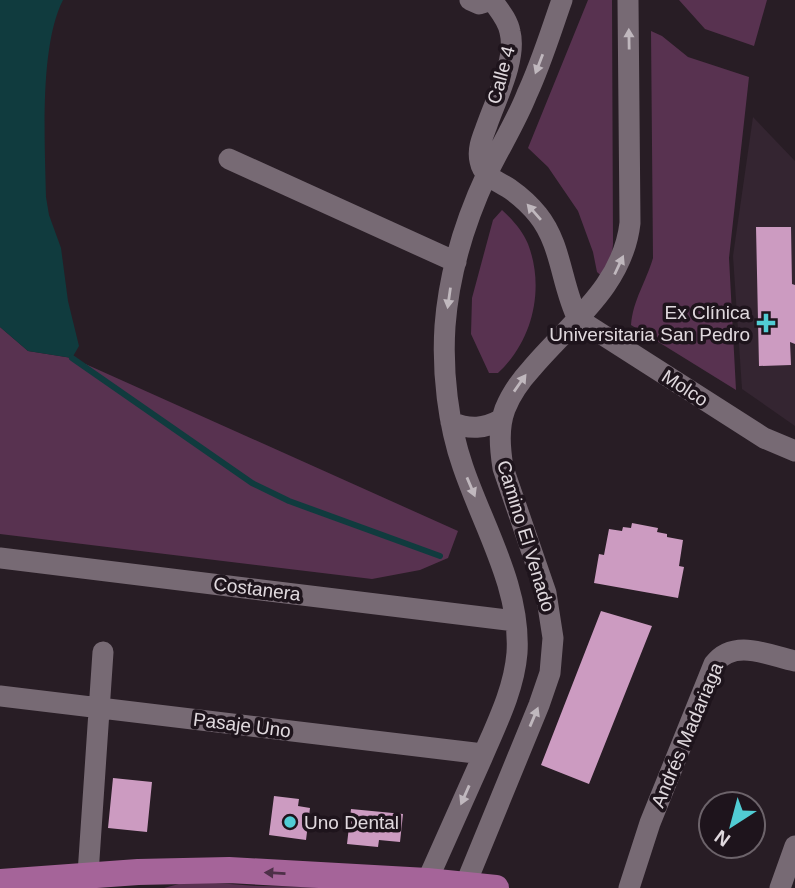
<svg xmlns="http://www.w3.org/2000/svg" width="795" height="888" viewBox="0 0 795 888" font-family="Arial,sans-serif">
  <style>
    .built { fill: #342531 }
    .green { fill: #583250 }
    .water { fill: #103b3e }
    .lines { fill: none; stroke-linecap: round; stroke-linejoin: round }
    .stream { stroke: #103b3e; stroke-width: 6 }
    .building { fill: #cc9bc1 }
    .minor { stroke: #776a74; stroke-width: 21 }
    .major { stroke: #a56499; stroke-width: 26 }
    .oneway { fill: #c0b8be }
    .oneway2 { fill: #4d3048 }
    .poi-dot { fill: #51ccd4; stroke: #1e141c; stroke-width: 2.5 }
    .labels { text-anchor: middle; dominant-baseline: central; stroke-width: 7; stroke-linejoin: round; paint-order: stroke }
    .street-label { font-size: 19px; fill: #e0d9de; stroke: #1e141c }
    .poi-label { font-size: 19px; fill: #e0d9de; stroke: #1e141c; text-anchor: end }
  </style>
  <rect width="100%" height="100%" fill="#281d25"/>
  <path class="built" d="M753,117l42,44v265l-53,-37 -9,-133z"/>
  <path class="green" d="M588,0h24l1,244 -2,19 -5,17 -9,-8 -4,-20 -15,-41 -30,-44 -20,-19z
    M679,0h88l-13,46 -49,-17z
    M651,31l11,5 26,21 61,20 -20,181 7,132 -105,-65c2,-25 15,-43 22,-67z
    M502,210c10,9 21,21 26,34 17,44 5,97 -30,129h-9l-18,-39 1,-36 21,-78z
    M0,327l28,24 44,7 386,173 -10,27 -28,12 -48,9 -372,-45z
    M190,881l67,5 135,2h-228z"/>
  <path class="water" d="M0,0h63c-24,47 -18,143 -17,197l3,18 12,33 7,53 11,45 -7,12 -44,-7 -28,-24z"/>
  <g class="lines">
    <path class="stream" d="M72,358l180,125 37,18 151,55"/>
  </g>
  <path class="building" d="M756,227h35l1,57 3,1v59l-5,-2 1,23 -32,1z
    M632,523l26,5 -1,4 10,2v3l16,3 -4,26 5,1 -6,31 -84,-15 5,-29 5,1 5,-26 13,2 1,-4 8,1z
    M601,611l51,15 -63,158 -48,-19z
    M113,778l39,4 -5,50 -39,-4z
    M274,796l25,3 -1,7 12,2 -4,32 -37,-5z
    M351,809l52,5 -3,28 -21,-2 -1,7 -31,-3z"/>
  <g class="lines">
    <path class="minor" d="M470,0l9,4 13,-4
      M492,0c7,10 16,20 18,32 7,27 -14,67 -23,93 -4,11 -10,23 -7,36 3,16 18,20 30,28 10,7 20,16 28,26 24,30 23,70 40,104
      M229,159l227,103
      M578,319l186,119 31,13
      M451,422c19,8 33,7 51,-3
      M0,558l515,63
      M0,696l483,58
      M88,874l15,-222
      M424,888c19,-43 39,-87 58,-130 14,-33 32,-68 35,-105 4,-65 -34,-127 -54,-186 -15,-43 -21,-95 -18,-141 4,-52 20,-105 42,-152 13,-27 29,-52 40,-80 14,-30 24,-63 35,-94
      M464,888l75,-183 11,-32 3,-35 -7,-45 -43,-125c-3,-20 -5,-40 2,-59 6,-15 16,-29 27,-41 38,-45 91,-82 98,-145l-2,-223
      M629,888l21,-65 64,-159c20,-26 54,-9 81,-3
      M780,888l15,-42"/>
    <path class="major" d="M0,882l138,-10 91,-2 198,11 69,7"/>
  </g>
  <defs><path id="oneway-solid" d="M-6-.8H1V-3.2L6.5 0L1 3.2V.8H-6Z" transform="scale(1.75)"/></defs>
  <g class="oneway">
    <use href="#oneway-solid" transform="translate(629 39) rotate(-91)"/>
    <use href="#oneway-solid" transform="translate(539 64) rotate(111)"/>
    <use href="#oneway-solid" transform="translate(534 212) rotate(-131)"/>
    <use href="#oneway-solid" transform="translate(619 265) rotate(-65)"/>
    <use href="#oneway-solid" transform="translate(449 298) rotate(98)"/>
    <use href="#oneway-solid" transform="translate(520 383) rotate(-55)"/>
    <use href="#oneway-solid" transform="translate(471 487) rotate(67)"/>
    <use href="#oneway-solid" transform="translate(534 717) rotate(-67)"/>
    <use href="#oneway-solid" transform="translate(465 795) rotate(114)"/>
  </g>
  <use class="oneway2" href="#oneway-solid" transform="translate(275 873) rotate(-177)"/>
  <g class="poi-dot">
    <path d="M762.5 312.5h7v7h7v7h-7v7h-7v-7h-7v-7h7z"/>
    <circle cx="290" cy="822" r="7"/>
  </g>
  <g class="labels">
    <g class="street-label">
      <text transform="translate(501 75) rotate(-75)">Calle 4</text>
      <text transform="translate(685 388) rotate(33)">Molco</text>
      <text transform="translate(526 536) rotate(73)">Camino El Venado</text>
      <text transform="translate(257 589) rotate(7)">Costanera</text>
      <text transform="translate(242 725) rotate(7)">Pasaje Uno</text>
      <text transform="translate(687 735) rotate(-67)">Andrés Madariaga</text>
    </g>
    <g class="poi-label">
      <text x="750" y="312">Ex Clínica<tspan x="750" dy="22">Universitaria San Pedro</tspan></text>
      <text x="304" y="822" text-anchor="start">Uno Dental</text>
    </g>
  </g>
  <g transform="translate(732 825) rotate(216)"><circle r="33" fill="#1e141c" stroke="#6c636a" stroke-width="2"/>
  <path d="M0-5L12 26L0 18L-12 26Z" fill="#51ccd4"/>
  <text y="-10" font-size="19" font-weight="bold" text-anchor="middle" fill="#e0d9de">N</text>
  </g>
</svg>
